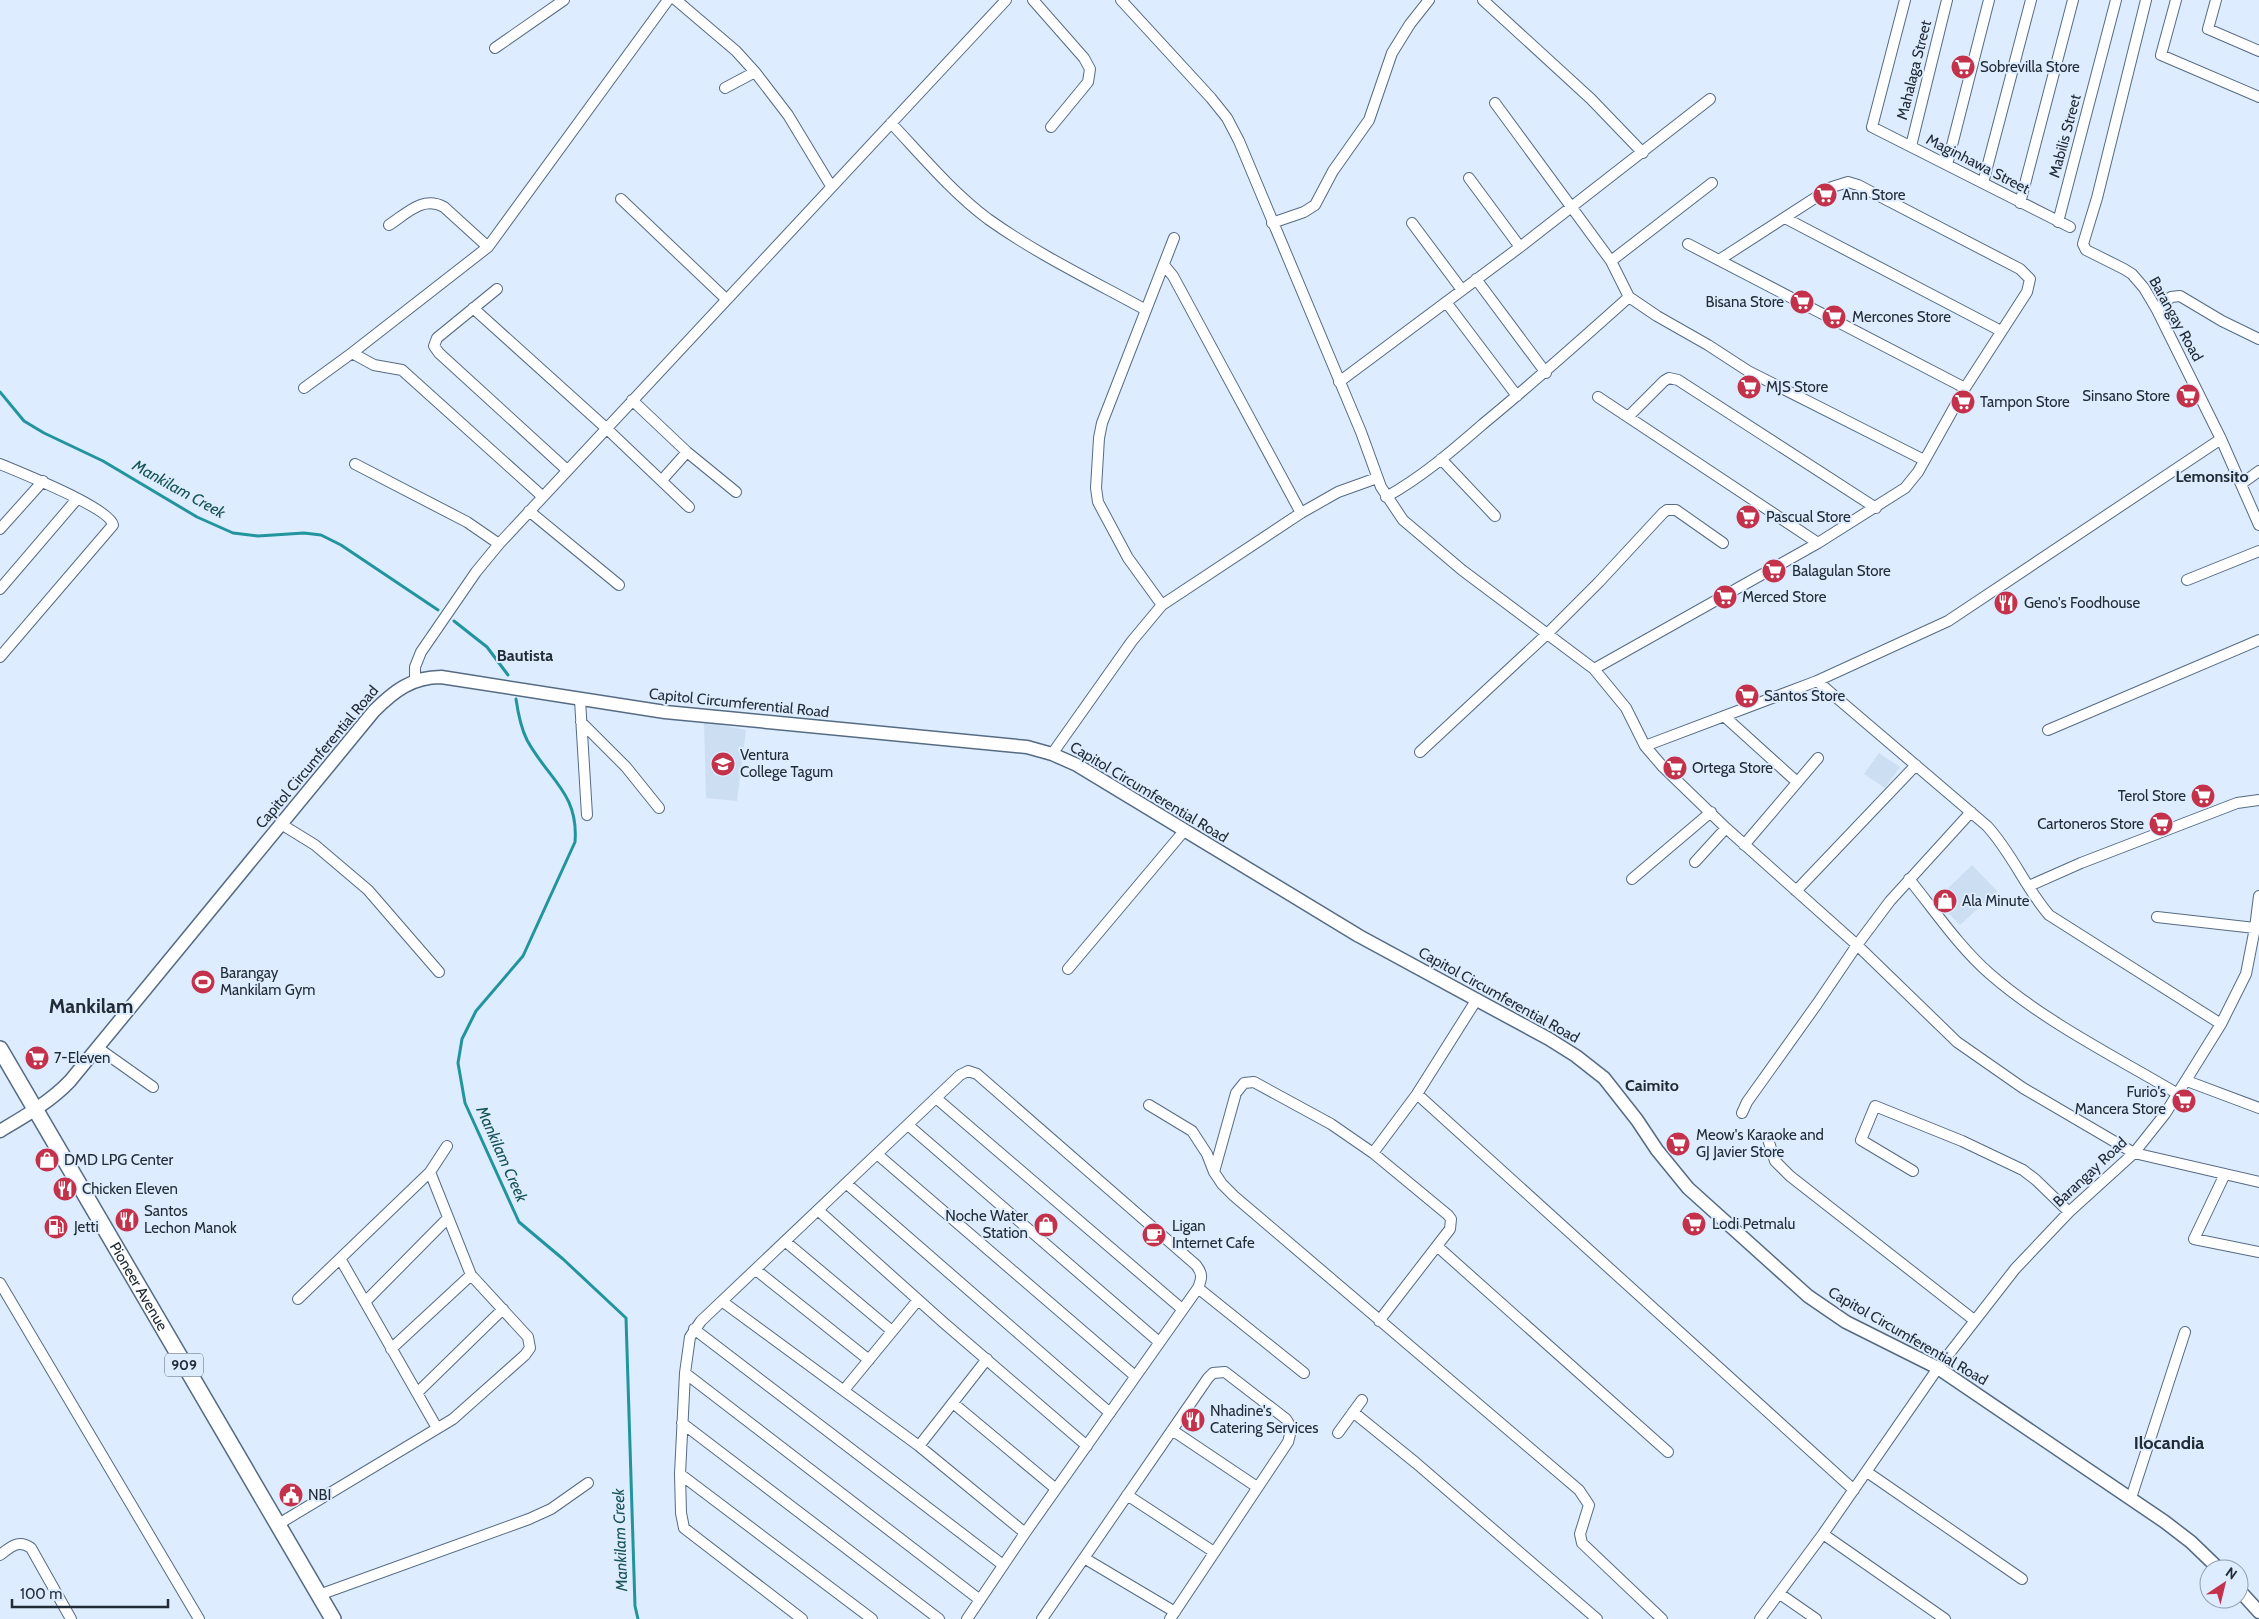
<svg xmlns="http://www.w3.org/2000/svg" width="2259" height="1619" viewBox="0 0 2259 1619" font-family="Cabin,sans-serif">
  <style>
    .built { fill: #ccdef2 }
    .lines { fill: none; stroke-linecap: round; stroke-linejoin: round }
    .stream { stroke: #22949e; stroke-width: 3 }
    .minor-casing { stroke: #556b84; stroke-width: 12 }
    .major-casing { stroke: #556b84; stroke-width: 15 }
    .highway-casing { stroke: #556b84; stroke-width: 18 }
    .minor { stroke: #fff; stroke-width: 10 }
    .major { stroke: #fff; stroke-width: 12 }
    .highway { stroke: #fff; stroke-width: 15 }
    .labels { text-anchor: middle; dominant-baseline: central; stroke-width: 4; stroke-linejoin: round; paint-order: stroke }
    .shield { fill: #ddecfe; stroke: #5a6672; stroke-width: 1 }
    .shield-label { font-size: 14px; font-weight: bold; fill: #222c36 }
    .poi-label { font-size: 15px; fill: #222c36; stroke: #ddecfe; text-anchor: start }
    .street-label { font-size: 15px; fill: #222c36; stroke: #ddecfe }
    .neighbourhood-label { font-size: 16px; font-weight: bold; fill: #222c36; stroke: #ddecfe }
    .water-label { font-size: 16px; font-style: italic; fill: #145256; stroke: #ddecfe }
    .quarter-label { font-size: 18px; font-weight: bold; fill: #222c36; stroke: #ddecfe }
    .district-label { font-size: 20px; font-weight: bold; fill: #222c36; stroke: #ddecfe }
  </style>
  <rect width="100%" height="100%" fill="#ddecfe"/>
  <path class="built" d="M704,722l42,8 -9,71 -31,-3z
    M1879,753l21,14 -15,21 -21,-14z
    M1972,865l25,26 -37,34 -24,-25z"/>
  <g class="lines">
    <path class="stream" d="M0,392l24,29 20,12 59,28 94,56 36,16 25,3 46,-3 17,2 20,10 97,65
      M454,621l33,26 21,28
      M516,699c2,14 5,29 11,41 21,39 52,53 48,102l-52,114 -47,55 -14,28 -4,24 7,40 54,119 44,37 63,59 9,288 3,13"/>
    <defs>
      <path id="minor" d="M676,0l60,51 19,21
        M1033,0l51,58 6,11 -2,13 -37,45
        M1121,0l90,98 16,20 12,23 122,291 20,55 22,33 59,50 132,99 32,39 19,38 18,21 63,61 131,117 100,97 66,46 111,65 125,29
        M1483,0l108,99 52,54
        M1905,0l-33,127 198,100
        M2146,0l-49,198 -14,46 3,6 38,19 8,5 12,14 13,22 64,129 38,86
        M2176,0l-15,55 98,42
        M2216,0l-8,29 51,22
        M495,48l69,-48
        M725,88l30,-16 33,43 43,71
        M1495,103l116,158 18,36 28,19 51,29 40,26 176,89
        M891,123c31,33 61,69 97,96 49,35 105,62 158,91
        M1911,146l36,-146
        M1947,165l42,-165
        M1469,178l51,69
        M1983,183l48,-183
        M621,199l105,100
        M2020,203l53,-203
        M1785,218l216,113
        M2058,222l58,-222
        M1272,223l32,-11 11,-7 18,-34 36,-51 23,-67 18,-29 19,-24
        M1412,223l50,67
        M389,225c17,-11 34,-30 55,-18l44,40
        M1688,244l277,144
        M1611,261l101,-78
        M1164,265l9,11 128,237
        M1476,279l70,94
        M497,289l-60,49 -3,8 5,7 128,117
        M1446,302l71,94
        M473,308l133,120 83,79
        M2157,310l14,-13 9,-1 42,25 37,18
        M352,353l136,-106 180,-247
        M1339,382l181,-135 190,-148
        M304,388l48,-35 22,12 28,5 140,126
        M1598,397l220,146
        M632,400l55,52 49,40
        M1628,417l36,-36 5,-3 9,2 198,128
        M1441,459l54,57
        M0,464c19,8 110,44 113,61l-113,132
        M355,464l112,58 32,22
        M662,480l25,-28
        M2241,484l18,-13
        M1386,497c36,-20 66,-46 97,-73 50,-41 98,-84 146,-127
        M529,511l90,74
        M0,529l43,-48
        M2187,580l72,-29
        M0,589l77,-90
        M1162,605l-34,-47 -30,-56 -2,-14 3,-50 3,-15 72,-185
        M1594,669l224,-126 87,-55 13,-16 47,-84 62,-96 3,-13 -10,-10 -162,-84 -10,-3 -16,5 -113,73
        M415,681v-14l6,-15 55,-80 23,-28 507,-544
        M1817,681l170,145c25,27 38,61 62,89l172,109
        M580,700l7,115
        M1724,716l73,66
        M581,722l45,45 33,41
        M2048,730l211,-90
        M1645,746l172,-65 131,-60 273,-182
        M1420,752l127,-118 52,-52 64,-69 4,-3h9l47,33
        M1052,754l80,-113 30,-36 139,-92 37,-21 39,-14
        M281,824l34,21 53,45 71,82
        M1744,845l74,-87
        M1695,862l31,-34
        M1632,879l79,-67
        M1909,879c26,32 50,68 81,95 55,48 126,83 188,120
        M2029,886l52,-23 156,-60 22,-3
        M1796,891l120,-126
        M2157,917l98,11
        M1068,969l116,-138
        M98,1048l55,39
        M2187,1081l72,27
        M1417,1094l437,396
        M936,1098l246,211
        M1149,1105l43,26 15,23 7,18 8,12 12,12 345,294 10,15 -9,29 2,9 80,76
        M1742,1113l5,-11 70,-98 40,-59 33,-44 81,-89
        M908,1125l251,217
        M1767,1136l8,25 15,15 184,144
        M1373,1153l44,-59 60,-95
        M877,1154l258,222
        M1913,1171l-52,-31 14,-34 87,35 61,29 13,10 33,32
        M1214,1172l22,-79 8,-10 10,-1 77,42 42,29 75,62 3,4 -1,10 -71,92
        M2225,1174l-31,65 65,13
        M847,1184l263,229
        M819,1211l125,112 143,123
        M786,1242l106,89
        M1438,1247l230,205
        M341,1260l96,168
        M756,1270l113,90
        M0,1283l199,336
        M1198,1288l106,85
        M298,1299l132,-127 17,-26
        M365,1302l83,-84
        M723,1302l196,144 106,87
        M694,1329l309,236
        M391,1349l80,-74
        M685,1373l295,227
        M844,1390l74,-90
        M418,1392l85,-83
        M953,1403l103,86
        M1353,1412l63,51 181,156
        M682,1423l257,196
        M1172,1430l85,57
        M1338,1433l24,-33
        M919,1446l68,-87
        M1867,1472l155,107
        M680,1474l192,145
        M1127,1495l87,57
        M2131,1498l54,-166
        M277,1525l176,-106 72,-64 5,-7 -2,-11 -57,-62 -41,-103
        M1823,1534l122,85
        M0,1555c11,-8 18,-16 31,-7l40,71
        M1084,1558l91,54
        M1780,1594l36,25
        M319,1595l210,-76 22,-10 37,-26
        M802,1619l-118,-91 -3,-15 -1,-39 5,-101 5,-36 11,-16 259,-246 8,-4 9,3 219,191c7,9 6,13 2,23l-173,245 -58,86
        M1042,1619l166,-241 5,-5 12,-1 61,47c6,8 5,13 2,23l-118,177
        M1760,1619l63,-85 115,-166 77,-99 54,-57 65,-59 31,-39 56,-90 25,-50 9,-46 4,-32"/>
      <path id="major" d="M0,1131c25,-15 50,-29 70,-50l304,-370c20,-20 38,-34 67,-34l224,35 362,35 25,7 25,11 282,171 190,103 27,17 28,22 33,42 20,30 31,38 120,108 38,26 92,46 227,154 26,20 28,27
        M2239,1590l20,22"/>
      <g id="highway">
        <path id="s1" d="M0,1049l333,570"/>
      </g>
    </defs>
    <use href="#minor" class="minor-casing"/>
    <use href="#major" class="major-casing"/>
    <use href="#highway" class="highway-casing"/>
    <use href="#minor" class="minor"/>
    <use href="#major" class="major"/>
    <use href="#highway" class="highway"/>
  </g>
  <defs>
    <symbol id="supermarket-disc" viewBox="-11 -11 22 22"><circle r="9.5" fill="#c3324a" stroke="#ddecfe"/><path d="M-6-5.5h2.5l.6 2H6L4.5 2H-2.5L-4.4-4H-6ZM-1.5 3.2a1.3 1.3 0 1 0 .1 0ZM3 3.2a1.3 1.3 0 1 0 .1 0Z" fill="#fff"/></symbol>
    <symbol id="restaurant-disc" viewBox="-11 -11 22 22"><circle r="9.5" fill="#c3324a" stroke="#ddecfe"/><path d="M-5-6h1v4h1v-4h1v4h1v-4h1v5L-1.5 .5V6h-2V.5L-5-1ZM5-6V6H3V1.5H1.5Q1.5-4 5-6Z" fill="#fff"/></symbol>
    <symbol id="university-disc" viewBox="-11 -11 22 22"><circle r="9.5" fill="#c3324a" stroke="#ddecfe"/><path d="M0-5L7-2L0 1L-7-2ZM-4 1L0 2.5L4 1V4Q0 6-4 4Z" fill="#fff"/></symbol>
    <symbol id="shop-disc" viewBox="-11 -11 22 22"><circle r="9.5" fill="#c3324a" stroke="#ddecfe"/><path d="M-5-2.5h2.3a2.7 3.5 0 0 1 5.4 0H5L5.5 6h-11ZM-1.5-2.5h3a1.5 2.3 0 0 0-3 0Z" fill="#fff"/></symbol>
    <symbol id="stadium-disc" viewBox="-11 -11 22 22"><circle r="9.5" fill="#c3324a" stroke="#ddecfe"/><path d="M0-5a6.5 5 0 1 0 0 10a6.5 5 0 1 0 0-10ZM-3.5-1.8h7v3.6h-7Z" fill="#fff"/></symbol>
    <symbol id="fuel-disc" viewBox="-11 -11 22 22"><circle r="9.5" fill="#c3324a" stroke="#ddecfe"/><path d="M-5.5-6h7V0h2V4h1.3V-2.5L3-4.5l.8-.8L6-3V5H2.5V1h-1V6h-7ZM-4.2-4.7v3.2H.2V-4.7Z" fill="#fff"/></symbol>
    <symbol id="cafe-disc" viewBox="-11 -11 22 22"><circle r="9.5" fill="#c3324a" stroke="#ddecfe"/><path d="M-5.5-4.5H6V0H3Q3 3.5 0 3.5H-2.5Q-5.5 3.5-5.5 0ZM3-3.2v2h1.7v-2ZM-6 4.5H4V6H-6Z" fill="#fff"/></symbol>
    <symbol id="civic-disc" viewBox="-11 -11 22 22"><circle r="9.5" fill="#c3324a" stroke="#ddecfe"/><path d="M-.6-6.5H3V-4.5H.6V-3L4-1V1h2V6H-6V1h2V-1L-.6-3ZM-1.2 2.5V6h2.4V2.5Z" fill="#fff"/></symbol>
  </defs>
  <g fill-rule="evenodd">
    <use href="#supermarket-disc" x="1949" y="53" width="28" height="28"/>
    <use href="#supermarket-disc" x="1811" y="181" width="28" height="28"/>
    <use href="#supermarket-disc" x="1788" y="288" width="28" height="28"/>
    <use href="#supermarket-disc" x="1820" y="303" width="28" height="28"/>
    <use href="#supermarket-disc" x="1735" y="373" width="28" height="28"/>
    <use href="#supermarket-disc" x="2174" y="382" width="28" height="28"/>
    <use href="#supermarket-disc" x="1949" y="388" width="28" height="28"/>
    <use href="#supermarket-disc" x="1734" y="503" width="28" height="28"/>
    <use href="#supermarket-disc" x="1760" y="557" width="28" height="28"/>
    <use href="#supermarket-disc" x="1711" y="583" width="28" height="28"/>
    <use href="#restaurant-disc" x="1992" y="589" width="28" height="28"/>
    <use href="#supermarket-disc" x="1733" y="682" width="28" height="28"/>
    <use href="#university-disc" x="709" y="750" width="28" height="28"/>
    <use href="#supermarket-disc" x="1661" y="754" width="28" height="28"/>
    <use href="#supermarket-disc" x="2189" y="782" width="28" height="28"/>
    <use href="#supermarket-disc" x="2147" y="810" width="28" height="28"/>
    <use href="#shop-disc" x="1931" y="887" width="28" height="28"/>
    <use href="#stadium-disc" x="189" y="968" width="28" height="28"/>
    <use href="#supermarket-disc" x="23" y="1044" width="28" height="28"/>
    <use href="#supermarket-disc" x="2170" y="1087" width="28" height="28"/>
    <use href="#supermarket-disc" x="1664" y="1130" width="28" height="28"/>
    <use href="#shop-disc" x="33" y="1146" width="28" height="28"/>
    <use href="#restaurant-disc" x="51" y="1175" width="28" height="28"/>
    <use href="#restaurant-disc" x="113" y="1206" width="28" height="28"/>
    <use href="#supermarket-disc" x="1680" y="1210" width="28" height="28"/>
    <use href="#shop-disc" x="1032" y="1211" width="28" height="28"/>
    <use href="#fuel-disc" x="42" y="1213" width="28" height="28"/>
    <use href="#cafe-disc" x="1140" y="1221" width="28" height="28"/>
    <use href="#restaurant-disc" x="1179" y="1406" width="28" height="28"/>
    <use href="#civic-disc" x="277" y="1481" width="28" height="28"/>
  </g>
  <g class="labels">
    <rect class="shield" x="165" y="1353.5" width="38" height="23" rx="4"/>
    <g class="shield-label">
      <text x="184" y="1365">909</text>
    </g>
    <g class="poi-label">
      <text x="1980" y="67">Sobrevilla Store</text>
      <text x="1842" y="195">Ann Store</text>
      <text x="1784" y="302" text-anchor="end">Bisana Store</text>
      <text x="1852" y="317">Mercones Store</text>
      <text x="1766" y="387">MJS Store</text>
      <text x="2170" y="396" text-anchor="end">Sinsano Store</text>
      <text x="1980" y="402">Tampon Store</text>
      <text x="1766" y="517">Pascual Store</text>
      <text x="1792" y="571">Balagulan Store</text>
      <text x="1742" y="597">Merced Store</text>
      <text x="2024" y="603">Geno's Foodhouse</text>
      <text x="1764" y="696">Santos Store</text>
      <text x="740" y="755">Ventura<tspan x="740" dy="17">College Tagum</tspan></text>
      <text x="1692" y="768">Ortega Store</text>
      <text x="2186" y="796" text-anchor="end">Terol Store</text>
      <text x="2144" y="824" text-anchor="end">Cartoneros Store</text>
      <text x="1962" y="901">Ala Minute</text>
      <text x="220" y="973">Barangay<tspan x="220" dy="17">Mankilam Gym</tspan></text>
      <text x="54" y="1058">7-Eleven</text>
      <text x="2166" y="1092" text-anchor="end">Furio's<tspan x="2166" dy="17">Mancera Store</tspan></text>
      <text x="1696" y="1135">Meow's Karaoke and<tspan x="1696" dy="17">GJ Javier Store</tspan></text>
      <text x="64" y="1160">DMD LPG Center</text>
      <text x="82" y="1189">Chicken Eleven</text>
      <text x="144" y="1211">Santos<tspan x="144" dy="17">Lechon Manok</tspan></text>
      <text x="1028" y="1216" text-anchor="end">Noche Water<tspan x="1028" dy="17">Station</tspan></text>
      <text x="1712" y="1224">Lodi Petmalu</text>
      <text x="1172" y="1226">Ligan<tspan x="1172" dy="17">Internet Cafe</tspan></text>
      <text x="74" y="1227">Jetti</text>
      <text x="1210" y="1411">Nhadine's<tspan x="1210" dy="17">Catering Services</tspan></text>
      <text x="308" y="1495">NBI</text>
    </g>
    <g class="street-label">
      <text transform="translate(1914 70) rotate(-76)">Mahalaga Street</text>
      <text transform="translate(2065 136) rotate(-75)">Mabilis Street</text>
      <text transform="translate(1978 164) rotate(27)">Maginhawa Street</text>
      <text transform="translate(2176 319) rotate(61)">Barangay Road</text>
      <text transform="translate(739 703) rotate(6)">Capitol Circumferential Road</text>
      <text transform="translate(317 757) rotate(-50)">Capitol Circumferential Road</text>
      <text transform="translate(1149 792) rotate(31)">Capitol Circumferential Road</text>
      <text transform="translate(1499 995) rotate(29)">Capitol Circumferential Road</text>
      <text transform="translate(2090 1172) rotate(-43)">Barangay Road</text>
      <text stroke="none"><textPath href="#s1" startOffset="275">Pioneer Avenue</textPath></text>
      <text transform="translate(1908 1336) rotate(30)">Capitol Circumferential Road</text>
    </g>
    <g class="neighbourhood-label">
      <text x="2212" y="476">Lemonsito</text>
      <text x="525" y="655">Bautista</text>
      <text x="1652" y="1085">Caimito</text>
    </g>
    <g class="water-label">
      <text transform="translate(179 489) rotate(29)">Mankilam Creek</text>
      <text transform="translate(502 1154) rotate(66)">Mankilam Creek</text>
      <text transform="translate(620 1540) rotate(-92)">Mankilam Creek</text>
    </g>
    <g class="quarter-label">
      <text x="2169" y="1443">Ilocandia</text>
    </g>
    <g class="district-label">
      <text x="91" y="1006">Mankilam</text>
    </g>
  </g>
  <g transform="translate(2224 1584) rotate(35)"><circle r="24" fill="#ddecfe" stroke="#929fae"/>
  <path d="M0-4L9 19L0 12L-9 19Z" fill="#c3324a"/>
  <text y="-8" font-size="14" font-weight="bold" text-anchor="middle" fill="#222c36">N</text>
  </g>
  <path d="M12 1599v8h156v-8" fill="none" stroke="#222c36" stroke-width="2.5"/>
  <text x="20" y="1599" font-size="15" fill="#222c36" stroke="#ddecfe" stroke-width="4" paint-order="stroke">100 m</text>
</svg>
